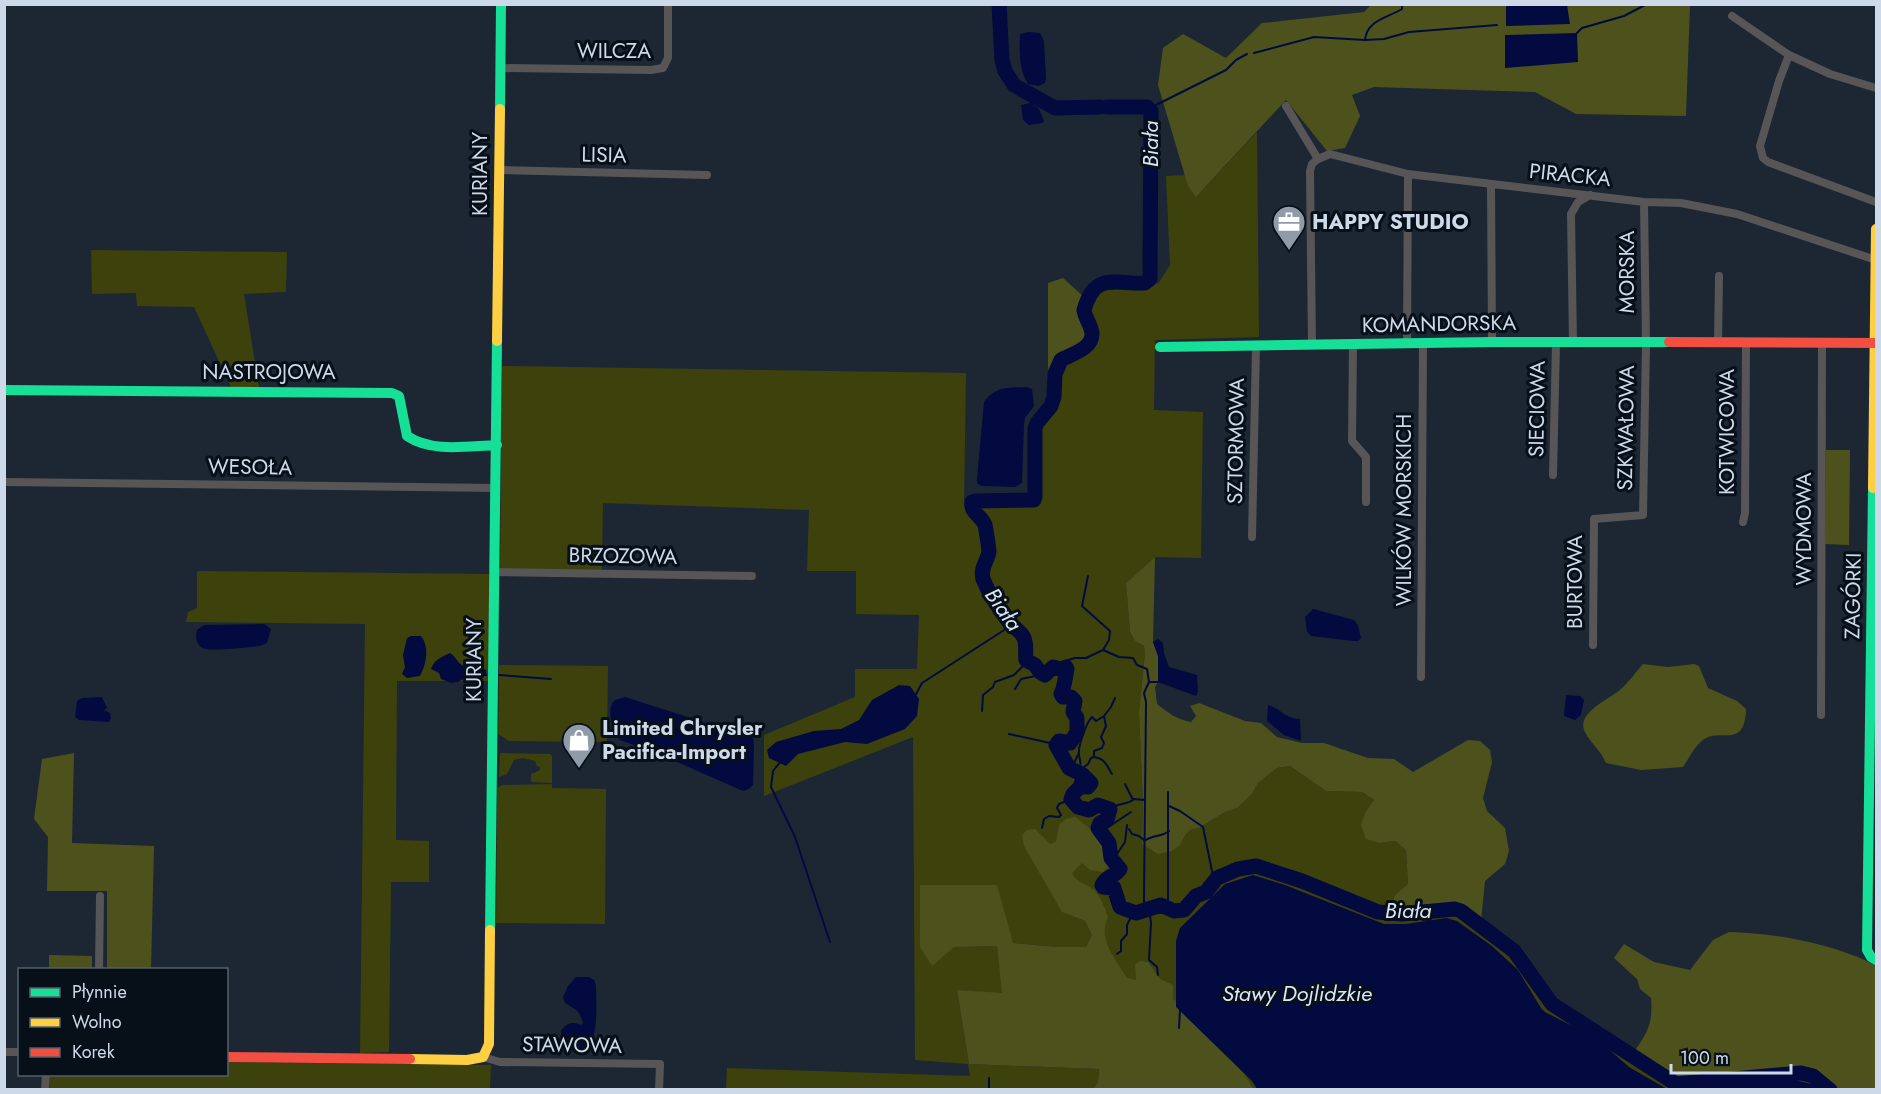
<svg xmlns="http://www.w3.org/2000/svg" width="1881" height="1094" viewBox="0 0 1881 1094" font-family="Jost,sans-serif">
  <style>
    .green { fill: #3d420c }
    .forest { fill: #4d521d }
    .water { fill: #030a3f }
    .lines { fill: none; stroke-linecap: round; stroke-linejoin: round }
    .stream { stroke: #030a3f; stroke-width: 2 }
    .river { stroke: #030a3f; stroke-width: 15 }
    .street { stroke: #585557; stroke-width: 8 }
    .fast { stroke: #16e098; stroke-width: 10 }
    .slow { stroke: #ffcf43; stroke-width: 10 }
    .jam { stroke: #f24e42; stroke-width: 10 }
    .labels { text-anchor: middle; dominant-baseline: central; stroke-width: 6; stroke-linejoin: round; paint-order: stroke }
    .street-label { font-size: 21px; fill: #cdd9e8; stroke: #070f19 }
    .poi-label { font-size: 21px; font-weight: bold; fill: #cdd9e8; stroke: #070f19; text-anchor: start }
    .water-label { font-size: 22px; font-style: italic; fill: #dae5f7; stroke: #070f19 }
  </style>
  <rect width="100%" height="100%" fill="#1c2733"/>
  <path class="green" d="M1257,132l2,205 -104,3 -1,70 49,2 -2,146 -46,-1 -29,26 4,49 5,9 9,5 1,7 -6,59 4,92 -1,40 38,1 6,-11 4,-4 9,-2 26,-16 12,-4 15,-14 6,-11 19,-15 13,-2 36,25 36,1 12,8 -8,11 14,32 15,-2 11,9 2,34 -13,11 65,10 60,45 39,52 57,35 60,44 103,-10 56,18h-581l-8,-11 -120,-96 -21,-27 -4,-30 -39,-13 23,9 7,14 -6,12h-30l-44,-4 -16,-58h-75l-1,62 77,-1 6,48 -46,-4 12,74 130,5 -1,13 -5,7h-367l1,-21 243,8 -2,-12 -53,-4 -2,-323 -149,59v-61l91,-38v-28h62l2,-54 -63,-1v-43h-49l2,-61 -206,-7 -1,67 -102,-1 2,-203 464,7 -2,132 2,8 12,12v-8l-5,-6 -1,-9 61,-2 -2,-4v-71l16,-25 1,-31 10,-15 19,-7 1,-35 16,-33 10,-3 42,-1 12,9 12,-19 -4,-89 19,-1 3,11 9,10z
    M91,250l196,2 -1,40 -42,2 15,93h-28l-37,-80 -57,-1 -1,-13 -44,1z
    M197,571l292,3v107h-92l-1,159 33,1v41h-38l-2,170 -29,1 5,-429 -179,-2 2,-10 9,-4z
    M499,665l109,1 -1,76 -98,-1 -11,-7z
    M500,753l50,1 2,2v27l-21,-1v-8l9,-4v-3l-3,-1 -2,-5 -12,-3 -9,2 -7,14 -8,3z
    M552,784v4l54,1 -1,135 -109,-1 1,-135 5,-3z
    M227,1062l264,3 -1,24 -440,1v-15l176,-1z"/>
  <path class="forest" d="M1371,5h319l-4,111 -110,-2 -41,-22 -161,-5 -22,8 8,21 -15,32 -18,3 -41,-51 -90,97 -8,-11 -30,-101 5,-37 20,-14 43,24 36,-35 102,-11z
    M1063,278l21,19 -6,15 10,22 -10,13 -20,7 -10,15v-86z
    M1826,450h24l-1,95 -24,-1z
    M1155,557l-2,85 5,14v26l-3,5 2,17c11,9 21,16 34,18l5,-6 -6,-10 9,-3 46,18 16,2 16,14 25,6h22l44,15 26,1 19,13 55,-32 12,1 10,9 2,12 -9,36 4,13 18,17 4,23 -4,13 -20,17 -4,40 -21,-16 -70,3 5,-13 13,-11 -2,-34 -11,-9 -15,2 -14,-4 -5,-14 5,-14 8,-11 -12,-8 -36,-1 -36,-25 -13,2 -19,15 -6,11 -15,14 -12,4 -26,16 -9,2 -4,4 -6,11 -8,6 -14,3 -16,-10 1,-40 -4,-92 6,-59 -1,-7 -9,-5 -5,-9 -4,-49z
    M1643,664l25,3 26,-3 5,2 9,22 29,13 9,8c-1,41 -26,18 -43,31 -8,6 -14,18 -20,27l-42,3 -35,-7c-6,-14 -15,-19 -21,-31 -10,-19 25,-33 36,-43 8,-7 15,-17 22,-25z
    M74,753l-2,90 82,3 -3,123h-44v-78h-60l1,-54 -14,-18 8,-60z
    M1075,817l22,17 8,10 5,21 -7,7 -13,-2 -8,-7 -10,10c5,11 15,10 23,18 6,7 10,17 13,26 -11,22 8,43 19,61l9,2 -1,-16 6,-3 7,1 12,17 13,6v14c18,12 52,39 63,58 6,11 10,22 18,32h-161l5,-7 1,-13 -130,-5 -12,-74 45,3 -5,-47 -43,1 -22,19 -12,-19v-62h77l16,58 43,4h30l6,-12 -7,-14 -23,-9 -38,-66 -2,-11 5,-5 8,-1 15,15 6,-2 3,-17 7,-6z
    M1729,932c41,1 88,9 126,24 7,2 14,7 21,9v124h-86l-3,-9 -61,5 -10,-8 -40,4 -42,-29c14,-20 19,-29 17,-54l-11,-9 -3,-10 -23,-21 10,-14 30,18 36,8 23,-30z
    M49,955l43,1v13h-43z"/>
  <path class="water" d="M1506,5h61l3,19 -64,2z
    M1029,32l11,1 4,8 2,38 -1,4 -6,3 -11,-2c-9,-13 -9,-35 -8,-50z
    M1577,33l1,29 -73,6v-33z
    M1031,103l8,6 5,12 -2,2 -13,2 -6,-5 -2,-15z
    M1026,387l6,2 2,17 -9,12 -1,7 -2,58 -7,4 -34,-1 -4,-3v-4l7,-77c12,-16 24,-14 42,-15z
    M1313,609l41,11 4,5 3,13 -3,3h-5l-42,-5 -4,-5 -2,-14z
    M264,624l7,5 -4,14 -7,3c-10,1 -46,5 -54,3 -10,-2 -11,-12 -9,-19l7,-5z
    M411,636h10c9,11 5,29 -1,40l-13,2 -5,-4 3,-7 -2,-12 4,-17z
    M1158,639l5,4 1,10 5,14 28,8 1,16 -2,5 -38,-14v-26l-5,-14z
    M450,653c6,3 8,12 15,13 9,2 10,-1 21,4l1,6 -21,2 -9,4 -6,1 -10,-4 -2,-6 -8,-4c3,-9 10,-12 19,-16z
    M899,685l11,1 9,13 -2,17 -12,13 -38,15 -22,-2 -47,12 -12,12 -17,-8 -2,-8 9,-8 38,-11 27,-2 18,-9 13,-20z
    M1566,695l14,1 4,4 -3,15 -6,5 -11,-4z
    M102,697l5,11 -3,2 6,3 1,5 -2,4 -30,-2 -4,-3 2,-16 5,-3z
    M625,697l75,24 13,7 34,7 6,3 1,5 -1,42 -4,4 -6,2 -75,-33 -48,-18c-6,-8 -13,-27 -8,-36 2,-5 8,-5 13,-7z
    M1268,705c14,4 14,12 32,14l1,22 -17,-6 -17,-14z
    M1253,875l32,10 99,39h22l40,-6 11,3 35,25 26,24 23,38 4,4 39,20 20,13 25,22 38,22h-410l-5,-8 -76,-74v-66l4,-13 45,-44z
    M576,977h13l5,3 2,6c0,21 3,41 -7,61 -9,4 -17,5 -26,0l-2,-16c6,-8 11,-10 20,-6l2,-2c-4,-15 -8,-13 -18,-20l-2,-6 5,-11z
    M1794,1080l18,4 6,5h-110l18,-4z"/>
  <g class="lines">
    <path class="stream" d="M1577,33l5,-5 42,-12 23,-12
      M1365,40c2,-20 22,-22 37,-31v-5
      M1254,53l60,-16 51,3 19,-1 25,-7 88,-7
      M1150,108l76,-38 10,-10 11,-6
      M1088,576l-6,30 28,25 -1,9 -6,10
      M1065,667v-6l10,-3h11l17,-8 16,7 14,1 4,7 10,4 2,13 -5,11 2,9 -2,194v6l5,6 2,15 -2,37 8,7 1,8
      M499,675l52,4
      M1149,682h9
      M1015,689l6,-10 14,-3 5,-4
      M915,696l7,-13 90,-58
      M982,711l1,-16 10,-8 2,-5 19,-7 13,-13
      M1009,734l41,9 3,5 5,1
      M1094,757c11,2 12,7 18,17
      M781,761l-8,10 -2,16 24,50 35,105
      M1074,770l1,-9 4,-8
      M1079,770c4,-8 -1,-11 0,-19 0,-7 8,-30 13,-34l4,4 8,-5
      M1125,784l8,16
      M1075,792v-11l4,-5 -1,-4 10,-8 3,-6 3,-1v-6l8,-3 2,-5 -3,-6 5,-11 -2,-10 7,-9 4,-9
      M1169,806l11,5 23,16 10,49 3,3
      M1110,810c5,-8 17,-4 24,-11l10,1 1,-2
      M1042,828l2,-9 5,-3 10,1 2,-2 -4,-7 2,-4 12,-5
      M1129,829l3,5 7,2 5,4
      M1101,832l30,-20
      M1144,841c8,-6 18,-4 25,-10
      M1113,860l12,-18 2,-17
      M1168,908v-116
      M1117,954l4,-3v-10l6,-7v-9l6,-12
      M1179,1028l1,-18
      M989,1090v-12"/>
    <path class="river" d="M999,4l3,56 3,11 9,14
      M1019,88l36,20 44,-1
      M1107,107h40l4,4 -1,168 -5,4c-32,1 -50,-11 -61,27 1,8 7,15 8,23 1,16 -21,21 -31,27l-6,14 -1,23 -3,9 -14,17 -2,6v68l-1,3 -59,1 -3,1c-1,12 9,13 13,23 1,4 4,24 4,27 -2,10 -9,16 -6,27 6,15 16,30 26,43 5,6 12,9 15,16 3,7 1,15 2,22l9,5 5,7 5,3 8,-8 7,2 6,-2 1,2c-2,8 -2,17 -6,25l2,3h8l4,4 -2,11 4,6v14l-7,11 -11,-2 -3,4 13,23 14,7 8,8 -3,4 -7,-1 -8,8 -2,5 7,8 11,3 9,-5 12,4 -3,11 -7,3 -2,5 11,15 2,15 9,11c-4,8 -14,6 -18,16l1,2 11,1 6,19 16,6 25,-8 13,6 10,-1 12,-14 10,-4 11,-14 21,-9 18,-3 46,15 76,31 24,2 53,-5 6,2 53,40 38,53 124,80 125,-11 12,3 17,14"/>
    <path class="street" d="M1732,16l57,39 41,19 46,14
      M1789,55l-10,26 -19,65 3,12 5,4 108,40
      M500,68l151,2 12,-2 5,-10v-54
      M1286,106l32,53 12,-5 78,20 236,28 37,1 56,11 139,46
      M500,170l207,5
      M1491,185l1,157
      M1718,342l1,-66
      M1407,343l1,-169
      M1573,343l-2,-129 7,-12 12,-7
      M1312,344l-2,-173 2,-7 6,-5
      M1353,344l-1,97 14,16v45
      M1553,475l3,-132
      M4,482l492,6
      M1743,522l2,-9 1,-171
      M1252,537l4,-191
      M494,572l258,4
      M1593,645l1,-126 49,-4 3,-172 -2,-141
      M1421,677l2,-334
      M1821,715l1,-372
      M99,970l1,-74
      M4,1052h16
      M483,1057l17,5 160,2 -1,26
      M45,1090l1,-16"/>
    <path class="fast" d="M500,109l1,-105
      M1160,347l332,-5h177
      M4,390l388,3 7,3 8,40c26,17 60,10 90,9
      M1873,488l-6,462 4,7 5,3
      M490,930l7,-589"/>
    <path class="slow" d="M497,341l3,-232
      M1873,488l3,-259
      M410,1059l57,1 16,-3 6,-13 1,-114"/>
    <path class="jam" d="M1669,342l207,1
      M226,1057l184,2"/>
  </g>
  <defs>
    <symbol id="office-pin" viewBox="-11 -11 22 30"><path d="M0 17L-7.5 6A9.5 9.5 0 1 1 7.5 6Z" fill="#8f9ba9" stroke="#070f19"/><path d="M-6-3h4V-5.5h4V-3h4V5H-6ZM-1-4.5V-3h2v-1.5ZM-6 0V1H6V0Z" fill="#fff"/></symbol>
    <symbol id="shop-pin" viewBox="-11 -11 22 30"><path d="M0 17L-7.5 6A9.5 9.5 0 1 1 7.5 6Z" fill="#8f9ba9" stroke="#070f19"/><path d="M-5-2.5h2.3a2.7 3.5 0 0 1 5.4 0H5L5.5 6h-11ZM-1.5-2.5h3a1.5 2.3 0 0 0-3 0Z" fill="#fff"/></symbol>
  </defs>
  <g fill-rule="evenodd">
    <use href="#office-pin" x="1270" y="203" width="38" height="52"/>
    <use href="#shop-pin" x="560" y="721" width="38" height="52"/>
  </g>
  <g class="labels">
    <g class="street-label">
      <text x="614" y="51">WILCZA</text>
      <text transform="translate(604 155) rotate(1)">LISIA</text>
      <text transform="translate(480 174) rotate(-90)">KURIANY</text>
      <text transform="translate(1570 175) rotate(6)">PIRACKA</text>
      <text transform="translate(1627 272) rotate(-90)">MORSKA</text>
      <text transform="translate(1439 324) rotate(-1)">KOMANDORSKA</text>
      <text x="269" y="372">NASTROJOWA</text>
      <text transform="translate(1537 409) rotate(-89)">SIECIOWA</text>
      <text transform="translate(1626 428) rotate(-89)">SZKWAŁOWA</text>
      <text transform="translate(1727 432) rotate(-90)">KOTWICOWA</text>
      <text transform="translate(1236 441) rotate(-89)">SZTORMOWA</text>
      <text transform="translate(250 467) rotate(1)">WESOŁA</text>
      <text transform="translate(1404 510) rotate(-90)">WILKÓW MORSKICH</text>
      <text transform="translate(1804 529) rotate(-90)">WYDMOWA</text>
      <text transform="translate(623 556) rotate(1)">BRZOZOWA</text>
      <text transform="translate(1575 582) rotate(-90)">BURTOWA</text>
      <text transform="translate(1853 596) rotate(-89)">ZAGÓRKI</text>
      <text transform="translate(474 660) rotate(-90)">KURIANY</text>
      <text transform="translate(572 1045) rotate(1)">STAWOWA</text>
    </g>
    <g class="poi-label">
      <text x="1312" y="222">HAPPY STUDIO</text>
      <text x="602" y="728">Limited Chrysler<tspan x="602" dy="24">Pacifica-Import</tspan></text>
    </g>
    <g class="water-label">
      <text transform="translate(1150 144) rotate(-90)">Biała</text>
      <text transform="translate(1004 609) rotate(55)">Biała</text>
      <text x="1408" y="910">Biała</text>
      <text x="1297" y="993">Stawy Dojlidzkie</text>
    </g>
  </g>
  <rect width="1881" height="1094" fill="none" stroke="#cdd9e8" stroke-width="12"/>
  <rect x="18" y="968" width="210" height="108" fill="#070f19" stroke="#56606c" stroke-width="1.5"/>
  <rect x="30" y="988" width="30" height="9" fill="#16e098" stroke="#56606c" stroke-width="1.5"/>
  <text x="72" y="998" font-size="18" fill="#cdd9e8">Płynnie</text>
  <rect x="30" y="1018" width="30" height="9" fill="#ffcf43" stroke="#56606c" stroke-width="1.5"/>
  <text x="72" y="1028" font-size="18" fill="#cdd9e8">Wolno</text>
  <rect x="30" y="1048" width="30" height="9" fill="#f24e42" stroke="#56606c" stroke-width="1.5"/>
  <text x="72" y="1058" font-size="18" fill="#cdd9e8">Korek</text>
  <path d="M1671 1064v9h120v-9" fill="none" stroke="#cdd9e8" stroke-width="3"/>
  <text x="1680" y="1064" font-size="18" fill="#cdd9e8" stroke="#070f19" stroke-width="4.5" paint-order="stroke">100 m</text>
</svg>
